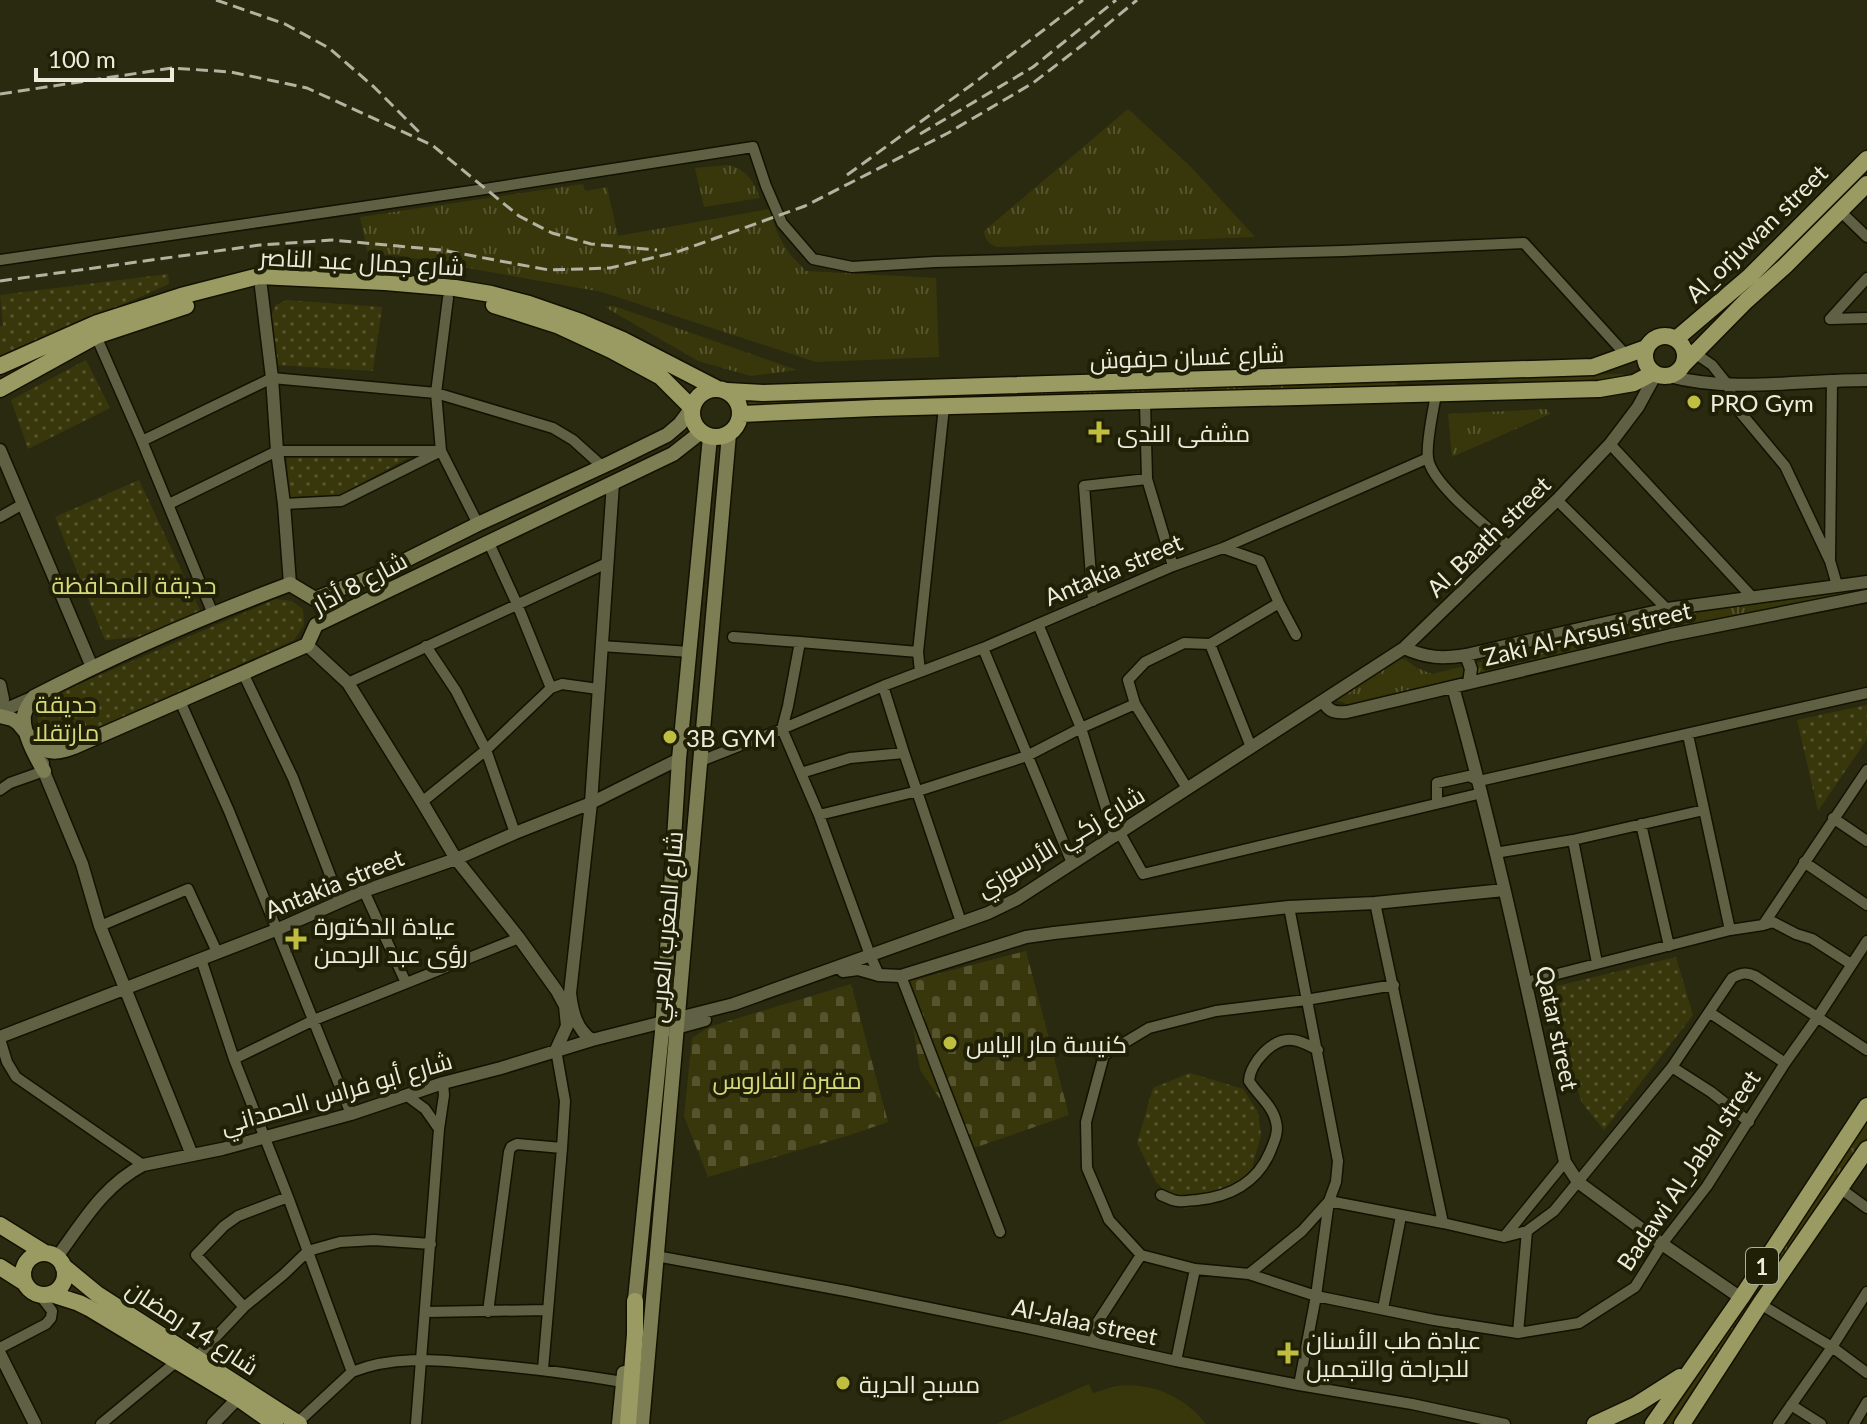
<svg xmlns="http://www.w3.org/2000/svg" width="1867" height="1424" viewBox="0 0 1867 1424" font-family="Lato,Cairo,sans-serif">
  <style>
    .grass { fill: url(#grass-tufts) }
    .cemetery { fill: url(#cemetery-stones) }
    .park { fill: url(#park-dots) }
    .pitch { fill: #38370c }
    .lines { fill: none; stroke-linecap: round; stroke-linejoin: round }
    .minor-casing { stroke: #131200; stroke-width: 13 }
    .tertiary-casing { stroke: #131200; stroke-width: 15 }
    .secondary-casing { stroke: #131200; stroke-width: 17 }
    .primary-casing { stroke: #131200; stroke-width: 19 }
    .minor { stroke: #606144; stroke-width: 10 }
    .tertiary { stroke: #606144; stroke-width: 12 }
    .secondary { stroke: #7d7e53; stroke-width: 14 }
    .primary { stroke: #9a9b63; stroke-width: 16 }
    .rail { stroke: #b2b3a0; stroke-width: 3; stroke-dasharray: 12 6; stroke-linecap: butt }
    .poi-dot { fill: #bfbe41; stroke: #202006; stroke-width: 3 }
    .labels { text-anchor: middle; dominant-baseline: central; stroke-width: 8; stroke-linejoin: round; paint-order: stroke }
    .shield { fill: #202006; stroke: #aeaf9c; stroke-width: 2 }
    .shield-label { font-size: 22px; font-weight: bold; fill: #ebecdc }
    .street-label { font-size: 24px; fill: #ebecdc; stroke: #202006 }
    .poi-label { font-size: 24px; fill: #ebecdc; stroke: #202006; text-anchor: start }
    .park-label { font-size: 24px; fill: #d8d97a; stroke: #202006 }
  </style>
  <defs>
    <pattern id="grass-tufts" width="24" height="20" patternUnits="userSpaceOnUse" patternTransform="scale(2)"><rect width="24" height="20" fill="#38370c"/><path d="M3 7l-1-3M5 7V3M7 7l1-3M15 17l-1-3M17 17v-4M19 17l1-3" fill="none" stroke="#55542f"/></pattern>
    <pattern id="cemetery-stones" width="16" height="16" patternUnits="userSpaceOnUse" patternTransform="scale(2)"><rect width="16" height="16" fill="#38370c"/><path d="M2 7V4a2 2 0 0 1 4 0v3zM10 15v-3a2 2 0 0 1 4 0v3z" fill="#55542f"/></pattern>
    <pattern id="park-dots" width="8" height="8" patternUnits="userSpaceOnUse" patternTransform="scale(2)"><rect width="8" height="8" fill="#38370c"/><path d="M2 2h.1M6 6h.1" fill="none" stroke="#55542f" stroke-width="1.8" stroke-linecap="round"/></pattern>
  </defs>
  <rect width="100%" height="100%" fill="#2a2a10"/>
  <path class="grass" d="M1128,109l63,58 64,70 -258,10c-8,-3 -12,-7 -13,-16z
    M729,165c18,5 25,17 31,33l-56,9 -9,-39z
    M583,184l2,7 22,-4 11,49 151,-27c10,30 14,40 37,62l130,7 3,79 -123,5 -214,-70 -207,-37 -27,-1 -8,-37z
    M614,306l183,64 -46,6 -53,-15 -93,-54z
    M1622,374l2,1v5l-197,7v-2l71,-3 3,-5z
    M1394,379l3,4 -3,4 -269,6v-5z
    M1108,389v5l-3,1 -353,10 -4,-1 1,-5z
    M1546,409l4,5 -98,43 -4,-43z
    M1853,585l2,7 -506,113 -12,-5 62,-42 7,2 11,8 15,6 233,-57z
    M1867,1120v17l-190,287h-11z"/>
  <path class="cemetery" d="M1026,951l43,164 -95,33 -54,-78 -14,-88z
    M851,984l37,138 -38,13 -142,42 -24,-61 8,-78 17,-11z"/>
  <path class="park" d="M168,274l1,10 -169,75v-32l3,-2 -3,-30z
    M287,300l95,7 -9,64 -97,-6 -7,-44 7,-16z
    M86,360l24,48 -82,41 -17,-49z
    M287,455l121,3 -68,37 -52,2z
    M139,480l62,132 -63,25 -33,3 -50,-123z
    M276,599l16,2 11,8 1,16 -10,15 -225,102 -15,-1 -15,-10c-2,-17 -3,-21 10,-34z
    M1867,705v34l-49,72 -21,-91z
    M1676,957l17,58 -89,115 -22,-27 -37,-114z
    M1190,1073l53,16 15,23 3,23 -10,37 -26,29 -41,8 -28,-27 -19,-39 16,-55z"/>
  <path class="pitch" d="M1089,1384l4,9c8,-2 16,-6 24,-7 35,-4 68,11 89,38h-210z"/>
  <g class="lines">
    <defs>
      <path id="minor" d="M1840,211l27,26
        M0,260l485,-71 268,-42 13,39 16,37 31,36 39,8 83,-5 408,-11 181,-8 102,112
        M448,298l-12,95 5,58 37,73
        M1830,319l37,-41
        M1830,319l37,-1
        M96,336l46,105 71,173
        M1680,343l32,22 16,20 7,21 50,60 45,95 7,24
        M1436,395c-3,15 -10,49 -8,63 3,26 61,70 81,88
        M1145,402l2,77 26,87
        M142,441l130,-63 164,15 117,35 20,12 30,27
        M1610,444l143,154
        M1557,500l110,109
        M169,504l108,-53h164
        M284,504l57,-3 98,-49
        M0,517l23,-13
        M488,541l29,63 34,84
        M1223,548l37,13 19,42 17,32
        M1830,559l2,-179
        M1093,601l-9,-115 63,-7
        M1038,624l43,104 34,109
        M733,637l67,5 -12,64 -6,23 37,86 51,140 9,20
        M800,642l118,10
        M1210,644l41,103
        M426,646l30,45 30,59 29,83
        M601,646l89,6
        M983,648l89,215
        M920,672l-2,-20 26,-245
        M243,673l50,105 47,123
        M348,683l259,-120
        M883,686l21,67 57,169
        M180,701l49,110 122,303
        M1135,704l52,84
        M1688,735l42,195
        M701,761l81,-32 101,-43 100,-38 190,-82 50,-18 205,-90
        M801,773l49,-15 54,-5
        M0,790l10,-7 34,-12
        M422,802l64,-52 65,-62 11,-4 36,5
        M1437,803v-20l32,-7 10,5 388,-88
        M819,815l99,-24 109,-35 54,-28 54,-24 -7,-24 17,-18 39,-19 26,1 69,-41
        M1833,818l34,23
        M1641,824l28,122
        M1120,833l23,41 339,-81
        M1573,840l24,123
        M1495,853l78,-13 131,-30
        M1804,862l63,43
        M364,891l42,92
        M1375,903l68,320
        M1289,907l49,254 -2,21 -7,19 -13,95 -17,89
        M1763,925l10,-3 23,12 16,5 39,25
        M100,926l88,-37 29,63
        M201,959l33,100 54,138 64,175c41,-17 85,-12 129,-8 48,4 95,10 142,18
        M901,976l99,256
        M1526,982l204,-52 33,-5 104,-155
        M1394,985l-88,15 -90,11 -67,17 -45,27 -18,67 1,46 22,52 32,35 54,14 54,5 53,-43 27,-30 114,22 61,14 23,-6 27,-20 118,-144 60,-89c9,-5 14,-6 23,-2l112,74
        M1709,1012l76,51
        M0,1039l7,23 9,15 127,88
        M234,1059l80,-39 205,-82
        M1672,1067l39,25 38,30
        M406,1095l19,14 14,20
        M1841,1189l26,19
        M1161,1195c5,2 12,6 17,6 6,1 13,-1 19,-1 32,-3 60,-17 73,-48 4,-10 9,-20 6,-30 -3,-16 -19,-28 -27,-41 1,-18 24,-44 44,-41 9,1 17,6 25,10
        M1504,1237l61,-75
        M656,1256l190,35 191,39 139,31 123,24 113,19 93,20
        M1249,1274l67,22 118,24 84,13 61,-10 56,-36 27,-43 45,-58 78,-123 32,-45 50,-77
        M1760,1304l72,43 35,26
        M244,1307l-48,-52 28,-29 14,-10 50,-19
        M1383,1309l18,-93
        M425,1312l122,-2
        M488,1312l21,-160 2,-5 6,-3 45,4
        M1518,1333l9,-102
        M1094,1342l3,-19 44,-68
        M0,1348l46,-24 5,-6 1,-7 -13,-17
        M196,1358l48,-51 39,-32 25,-24 32,-9 34,-2 57,4
        M1176,1361l19,-92
        M543,1369l19,-221 3,-47 -9,-51
        M1791,1405l30,19
        M297,1423l55,-51
        M101,1424l75,-62
        M416,1424l23,-295 5,-34 -1,-12
        M1778,1424l54,-77 35,-55
        M1854,1424l13,-22"/>
      <path id="tertiary" d="M261,287l11,91 5,73 7,53 6,80
        M1669,376c64,17 133,4 198,4
        M0,450l92,217
        M307,645l41,38 74,119 34,57 63,79 38,53 8,15 2,20 -11,24
        M1404,648c23,10 38,11 62,7l201,-46 200,-27
        M1466,655l5,14 -2,14
        M0,685l3,14 -3,10
        M1453,687c44,157 77,316 112,475l13,20 84,62 79,54
        M1323,701c6,11 12,12 24,11l324,-77 196,-39
        M0,708l11,-1 23,-10
        M43,763l-1,4 40,97 18,62 92,229
        M843,971l15,-2 21,6 22,1 125,-39 28,-4 235,-26 86,-4 129,-13
        M662,1032l43,-12
        M0,1037l276,-107 88,-39 92,-32 59,-26 76,-30 88,-44
        M592,1040c-16,-11 -20,-29 -22,-47l21,-190 22,-320
        M57,1257c26,-35 46,-71 86,-92l79,-16 129,-35 92,-31 58,-15 91,-28 142,-36 254,-91 29,-14 387,-251 153,-148 53,-56 28,-37 18,-33
        M0,1354l35,70
        M213,1424l25,-26"/>
      <path id="secondary" d="M0,716l12,3 6,4 21,25c13,6 22,4 35,-1l233,-102 9,-20 357,-171 28,-22
        M44,771c-9,-15 -22,-39 -20,-56 2,-7 6,-13 10,-18 83,-43 168,-80 256,-113l25,15 67,-27 96,-48 134,-62 55,-27 13,-11 12,-16
        M634,1309l28,-277 17,-273 31,-322
        M619,1424l5,-51
        M642,1424l87,-990"/>
      <path id="primary" d="M494,305l63,20 54,25 50,27 31,31
        M1645 356a20 20 0 1 1 40 0a20 20 0 1 1-40 0Z
        M1676,339l74,-63 117,-117
        M1683,365l63,-64 39,-35 82,-82
        M0,366l97,-43 84,-27 78,-20 126,6 70,6 36,6 38,10 52,18 42,18 93,48
        M692 413a24 24 0 1 1 48 0a24 24 0 1 1-48 0Z
        M0,389l96,-53 90,-30
        M727,391l36,2 830,-26 53,-19
        M741,414l134,-6 724,-19 35,-6 19,-10
        M0,1225l45,28
        M23 1274a21 21 0 1 1 42 0a21 21 0 1 1-42 0Z
        M63,1266l34,28 202,130
        M0,1267l25,16
        M51,1294l28,9 10,5 149,90 37,26
        M628,1424l7,-90v-33
        M1595,1424l41,-19 44,-28
        M1653,1424l88,-126 126,-192
        M1682,1424l78,-120 107,-155"/>
    </defs>
    <use href="#minor" class="minor-casing"/>
    <use href="#tertiary" class="tertiary-casing"/>
    <use href="#secondary" class="secondary-casing"/>
    <use href="#primary" class="primary-casing"/>
    <use href="#minor" class="minor"/>
    <use href="#tertiary" class="tertiary"/>
    <use href="#secondary" class="secondary"/>
    <use href="#primary" class="primary"/>
    <path class="rail" d="M216,0l69,24 44,24 45,39 49,49
      M0,94l172,-26 59,4 76,16 125,57 87,71 33,17 39,11 66,6
      M920,134l113,-67 83,-67
      M847,175l123,-89 113,-86
      M0,281l260,-36 72,-5 109,10 108,20 61,-2 67,-16 128,-46 143,-73 85,-50 52,-40 52,-43"/>
  </g>
  <g class="poi-dot">
    <circle cx="1694" cy="402" r="8"/>
    <path d="M1095 420h8v8h8v8h-8v8h-8v-8h-8v-8h8z"/>
    <circle cx="670" cy="737" r="8"/>
    <path d="M292 927h8v8h8v8h-8v8h-8v-8h-8v-8h8z"/>
    <circle cx="950" cy="1043" r="8"/>
    <path d="M1284 1341h8v8h8v8h-8v8h-8v-8h-8v-8h8z"/>
    <circle cx="843" cy="1383" r="8"/>
  </g>
  <g class="labels">
    <rect class="shield" x="1746" y="1248" width="32" height="36" rx="6"/>
    <g class="shield-label">
      <text x="1762" y="1266">1</text>
    </g>
    <g class="street-label">
      <text transform="translate(1756 233) rotate(-44)">Al_orjuwan street</text>
      <text transform="translate(362 261) rotate(3)">شارع جمال عبد الناصر</text>
      <text transform="translate(1187 356) rotate(-2)">شارع غسان حرفوش</text>
      <text transform="translate(1488 536) rotate(-44)">Al_Baath street</text>
      <text transform="translate(1113 569) rotate(-23)">Antakia street</text>
      <text transform="translate(359 582) rotate(-28)">شارع 8 أذار</text>
      <text transform="translate(1587 633) rotate(-13)">Zaki Al-Arsusi street</text>
      <text transform="translate(1060 841) rotate(-31)">شارع زكي الأرسوزي</text>
      <text transform="translate(334 883) rotate(-22)">Antakia street</text>
      <text transform="translate(665 927) rotate(-85)">شارع المغرب العربي</text>
      <text transform="translate(1558 1028) rotate(78)">Qatar street</text>
      <text transform="translate(336 1092) rotate(-16)">شارع أبو فراس الحمداني</text>
      <text transform="translate(1688 1170) rotate(-56)">Badawi Al_Jabal street</text>
      <text transform="translate(1085 1321) rotate(12)">Al-Jalaa street</text>
      <text transform="translate(193 1327) rotate(33)">شارع 14 رمضان</text>
    </g>
    <g class="poi-label">
      <text x="1710" y="402">PRO Gym</text>
      <text x="1117" y="432">مشفى الندى</text>
      <text x="686" y="737">3B GYM</text>
      <text x="314" y="925">عيادة الدكتورة<tspan x="314" dy="28">رؤى عبد الرحمن</tspan></text>
      <text x="966" y="1043">كنيسة مار الياس</text>
      <text x="1306" y="1339">عيادة طب الأسنان<tspan x="1306" dy="28">للجراحة والتجميل</tspan></text>
      <text x="859" y="1383">مسبح الحرية</text>
    </g>
    <g class="park-label">
      <text x="134" y="584">حديقة المحافظة</text>
      <text x="66" y="703">حديقة<tspan x="66" dy="28">مارتقلا</tspan></text>
      <text x="787" y="1079">مقبرة الفاروس</text>
    </g>
  </g>
  <path d="M36 68v12h136v-12" fill="none" stroke="#ebecdc" stroke-width="4"/>
  <text x="48" y="68" font-size="24" fill="#ebecdc" stroke="#202006" stroke-width="6" paint-order="stroke">100 m</text>
</svg>
